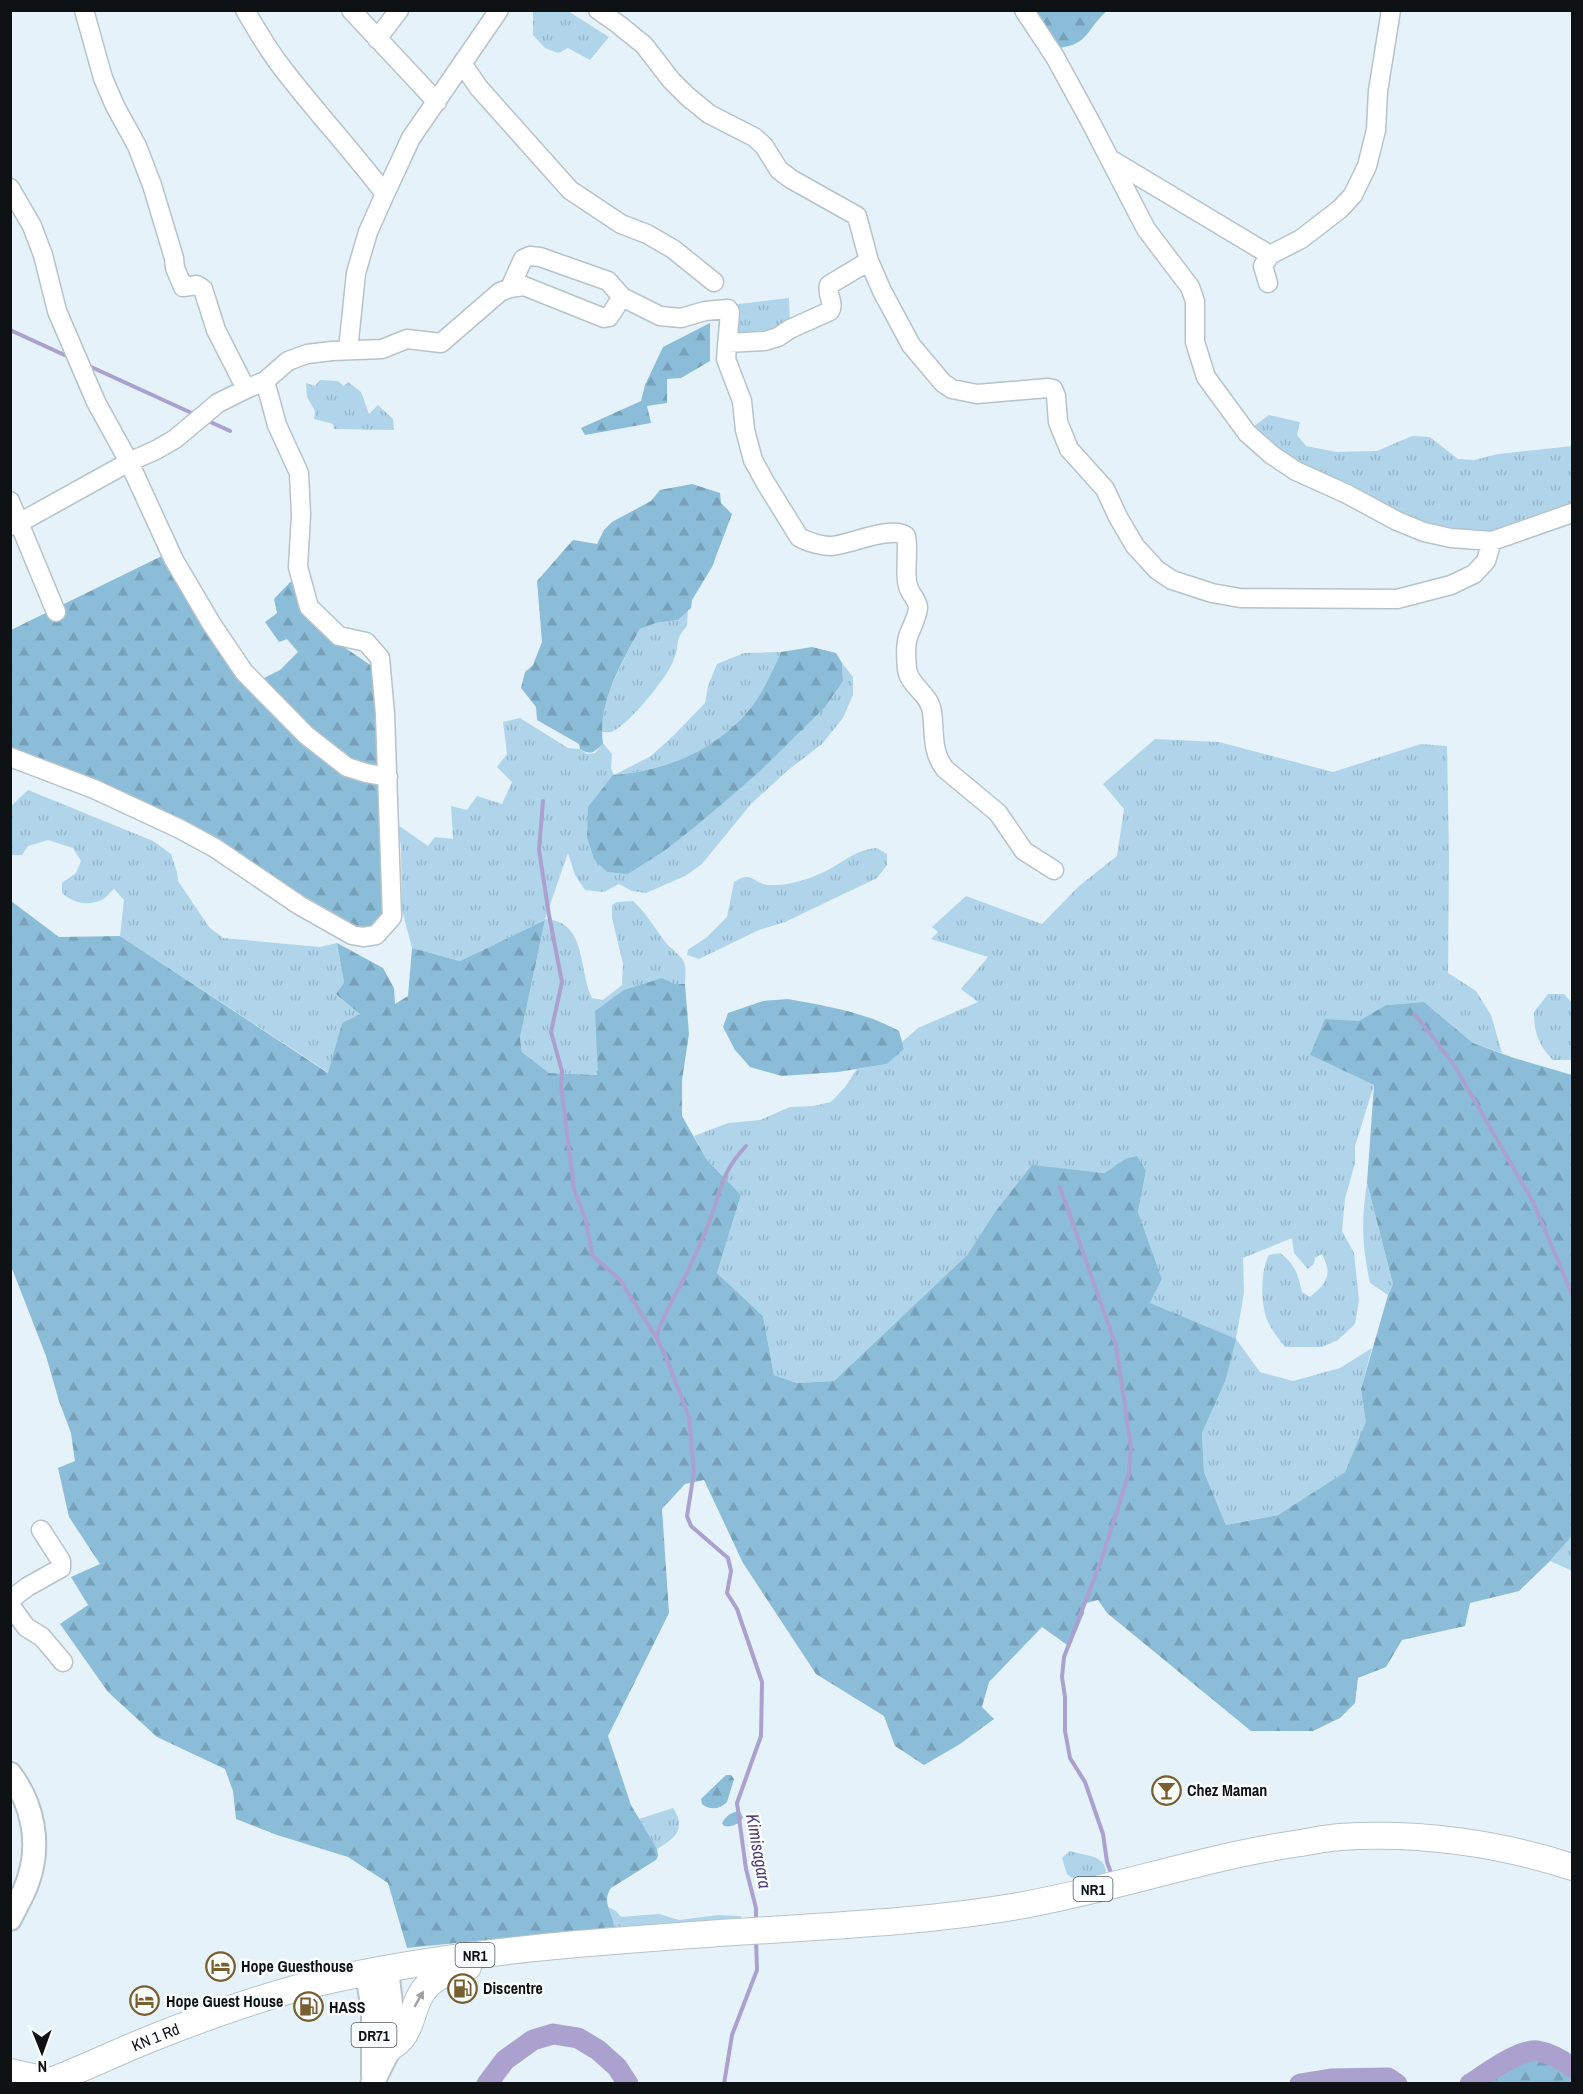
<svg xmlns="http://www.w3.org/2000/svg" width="1583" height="2094" viewBox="0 0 1583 2094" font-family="'Archivo Narrow',sans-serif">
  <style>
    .grass { fill: url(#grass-tufts) }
    .forest { fill: url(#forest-firs) }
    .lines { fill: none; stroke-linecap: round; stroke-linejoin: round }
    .stream { stroke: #aba1cf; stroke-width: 4 }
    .river { stroke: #aba1cf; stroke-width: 21 }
    .minor-casing { stroke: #b6c3ca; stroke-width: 21 }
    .major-casing { stroke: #b6c3ca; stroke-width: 26 }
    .highway-casing { stroke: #b6c3ca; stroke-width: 28 }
    .minor { stroke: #fff; stroke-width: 18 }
    .major { stroke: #fff; stroke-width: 22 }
    .highway { stroke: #fff; stroke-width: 26 }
    .oneway { fill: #9fa0a1 }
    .labels { text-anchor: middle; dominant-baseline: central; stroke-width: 5; stroke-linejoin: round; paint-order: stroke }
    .shield { fill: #fafdfe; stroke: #55585b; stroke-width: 1.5 }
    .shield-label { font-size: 15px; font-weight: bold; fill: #0e1215 }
    .poi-label { font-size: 16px; font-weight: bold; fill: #0e1215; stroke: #fafdfe; text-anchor: start }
    .street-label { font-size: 16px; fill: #0e1215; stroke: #fafdfe }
    .water-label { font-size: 18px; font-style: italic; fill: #4e3d78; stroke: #fafdfe }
  </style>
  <defs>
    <pattern id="grass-tufts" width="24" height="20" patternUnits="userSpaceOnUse" patternTransform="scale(1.5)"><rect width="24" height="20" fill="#b0d5eb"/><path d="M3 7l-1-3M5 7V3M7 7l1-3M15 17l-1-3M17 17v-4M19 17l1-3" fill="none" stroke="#96b6c9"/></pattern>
    <pattern id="forest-firs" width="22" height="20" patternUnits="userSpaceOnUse" patternTransform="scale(1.5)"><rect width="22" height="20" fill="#8bbdd9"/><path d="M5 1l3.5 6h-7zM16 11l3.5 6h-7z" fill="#77a1b9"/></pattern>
  </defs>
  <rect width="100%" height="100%" fill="#e5f2f9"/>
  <path class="grass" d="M536,11h32l41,26 -19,23 -22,-12 -10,5 -13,-5 -12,-13v-23z
    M789,298l1,27 -61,16 2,-36z
    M320,380l18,1 6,5 4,-4 13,10 8,22 9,-9 15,14 1,11 -60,-1 -1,-5 -19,-5 1,-8 -8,-14 -1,-14 9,3z
    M1269,415l31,7 -3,13 9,11 30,6 41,-1 35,-15 18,1 28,22 16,1 24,-6 74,-8v63l-76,22 -26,1 -28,-1 -28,-11 -31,-17 -74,-30 -59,-44z
    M688,609l-1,17c-14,16 -6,16 -13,33 -5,17 -47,68 -63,73 -3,1 -6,0 -10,0 2,-36 22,-72 39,-103l16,-6 22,-3z
    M781,652c-10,22 -21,47 -37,64 -35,37 -81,55 -131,59l15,99 35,-22 93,-77 87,-94 -1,-18 11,14v18l-10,23 -21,26 -35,27 -36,33 -49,60 -17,12 -39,17 -14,-2 -13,-7 -15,8 -19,-2 -10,-15 -7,-22 -23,66c42,2 33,49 47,79l11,2 19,-15 1,-21 -11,-46v-13l5,-3 16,-1c14,13 19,23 30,38 5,8 16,15 20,21 4,8 2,16 2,24h-11l-76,91 -49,-2 -27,-21 -2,-14 25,-118 -85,41 -48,-13 -10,-38 -1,-62 -3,-23 30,21 7,-9 18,2 -2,-33 16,4 10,-14 25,8 10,-22 -15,-15 10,-13 -4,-32 17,-4 48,30 12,1 7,5 8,-1 8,-10 9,11 -1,14 3,7 37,-19 22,-20 32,-33 3,-17 9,-22 27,-11z
    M1155,739l64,3 114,30 88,-28 26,2 2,110 -1,117 28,18 15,24 11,38 -29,-10 -49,-41 -38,3 -76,50 64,30 -19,61v17l-10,36 -3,32 12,22 5,47 -4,24 -17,16 -16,7h-37c-5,-7 -12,-15 -16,-23 -9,-17 -9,-53 0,-69l11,-2c15,11 18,21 22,39l8,5c17,-14 23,-22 12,-43l-7,4 -1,6 -6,5 -14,-16 -2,-15 -49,20 1,35 -8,46 24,33 33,9 47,-13 32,-20 -11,41 6,33 -22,50 -67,43 -52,10 -22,-53 -2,-39 23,-51 -75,-79 12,-24 -24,-67 8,-41 -21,-12 -19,14 -74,-7 -37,46 -28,43 -133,126 -37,2 -23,-8 -11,-59 -46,-43 24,-78 -34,-35 -13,-24 34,-13 32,-3 30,-13 23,-1 18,-4 14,-15 12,-18 30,-5 17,-15 -2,-7 16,-14 60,-26 -17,-13 27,-32 -57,-18 7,-7 -6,-5 34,-31 76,28 37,-38 38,-30 7,-47 -21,-25z
    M28,790l125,51 18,13 6,18 1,9 31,46 14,11 97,9 17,-4 7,40 17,31 -19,9 -13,50 -209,-137 4,-36 -10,-11c-3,2 -7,8 -11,10 -14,8 -30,4 -41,-6v-10l14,-10 5,-12 -8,-13 -25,-8 -20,6 -6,9h-11v-49z
    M877,848l10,6v11l-10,13 -92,44 -26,8 -60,29 -12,-4 1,-5 19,-13 20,-20 7,-35c15,-9 15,-4 29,2 6,2 17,1 24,0 17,-3 33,-9 48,-18 15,-9 25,-17 42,-18z
    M1548,994h16l8,9v57h-19c-15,-15 -19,-28 -19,-48z
    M1367,1183l26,101 -5,11 -18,-12c-8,-37 -9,-63 -3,-100z
    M1572,1536v35l-22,-10z
    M673,1808c14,21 2,30 -16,41l-18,-30z
    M1070,1851c13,5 35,3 36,21l-4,4 -30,2 -5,-4 -5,-16z
    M608,1907l8,4 5,6 38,-3 20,6 39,-5 23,1 1,7 -128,4z"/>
  <path class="forest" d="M1032,11h75c-21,18 -17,33 -48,37z
    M710,323v38l-29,17 -14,1v24l-20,3 4,17 -66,12 -4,-7 60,-27 4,-16 18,-38z
    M692,484l28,9 1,10 11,11 -20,53 -20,33 -1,8 -13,12 -22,3 -16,6c-18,32 -43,76 -37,114 -8,9 -12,13 -23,6l-1,-5 -42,-24 -1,-13 -15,-19 4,-16 8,-7 9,-23 -5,-61 36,-41 24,4 7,-14 8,-8 39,-21 9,-11z
    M174,550l12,28 74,102 20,-10 18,-18 -11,-13 -8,3 -14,-20 12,-9 -3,-14 22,-23 19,51 61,42 12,235 -11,26 -17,2 -172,-105 -177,-72v-125z
    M812,647l24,6 6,10 1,18 -18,26 -69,68 -60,51 -33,26 -35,22 -21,-2 -13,-13 -7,-22 1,-30 25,-32c50,-4 96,-22 131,-59 16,-17 27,-42 37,-64z
    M11,901l48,36 61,-1 208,137 14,-50 18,-9 -24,-20 8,-11 -7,-40 46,25 11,20 1,16 13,-8 4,-48 48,13 85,-41 -25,118 2,14 27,21 49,2 -3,-64 29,-21 38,-12 12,6h11l4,50 -7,46v36l25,44 34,35 -24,78 46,43 11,59 23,8 37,-2 133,-126 28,-43 37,-47 73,8 20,-14 12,-3 9,15 -8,41 24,67 -12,24 86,36 -11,43 -23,51 2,39 22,53 52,-10 67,-43 21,-50 -5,-33 27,-94 5,-11 -26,-101 7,-98 -64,-30 15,-36 34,2 27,-16 38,-3 49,41 41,15 58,17v461l-22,25 -31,30 -49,12 -5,23 -63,14 -16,27 -28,11 -3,25 -15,15 -27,13h-62l-144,-118 -9,-13 -15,4 1,9 -14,34 -28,-20 -53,55 -7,25 12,12 -34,25 -36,21 -29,-19 -11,-30 -68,-42 -73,-111 -39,-83 -19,4 -23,25 7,104 -61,123 23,69 26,44 1,7 -2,4 -45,28c-10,14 2,25 3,39l-207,21 -19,-65 -40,-26 -71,-22 -41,-16 -3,-28 -8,-22 -68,-32 -49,-45 -48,-68 28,-19 -17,-28 29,-13 -31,-47 -11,-49 17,-7 -4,-28 -12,-32 -13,-45 -35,-90z
    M788,999c38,7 77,13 111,32l5,18 -17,15 -49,8 -56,4 -32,-9 -15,-17 -12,-23 5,-14 35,-12z
    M726,1775h5l3,4 -7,23c-7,7 -17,9 -25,2l-1,-5z
    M740,1811l3,7c-5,7 -11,9 -19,8l-2,-3c5,-8 9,-11 18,-12z
    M1536,2054l23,9 13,9v11h-91l38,-24z"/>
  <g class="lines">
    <path class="stream" d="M10,330l61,28
      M89,366l107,49
      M206,420l24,11
      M543,801l-4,49 10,65 13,67 -11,50 11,39 -1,14 13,104 12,32 6,34 28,25 36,57 10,20 23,60 5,55 -7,44 4,10 37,32 3,13 -4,22 10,16 25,73 -1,54 -24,67 9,66 10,39v15
      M1415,1014l39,51 79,137 39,92
      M1060,1187l56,159 15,101 -2,26 -27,85 -38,99 -2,20 3,20v34l5,27 15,24 18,52 4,28 4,11
      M656,1337c10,-30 24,-48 36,-75 6,-14 13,-28 18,-42 12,-33 11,-47 36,-74
      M724,2084l8,-49 25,-65 -1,-31"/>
    <path class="river" d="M487,2084l18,-24 28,-20 20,-6 25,4 20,12 19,17 11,17
      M1300,2084l31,-5 57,-1 9,6
      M1470,2084c16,-10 50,-36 68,-33 12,2 24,9 34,16"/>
    <defs>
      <path id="minor" d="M84,10l19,68 12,28 22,40 15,39 22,73 1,10 8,19 14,-2 6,4 13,41 30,59 19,-8
        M245,10c11,19 22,38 35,55 33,44 72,85 105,129
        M351,10l86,92
        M598,10l20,14 26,21 27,35 16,16 22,18 45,23 10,9 15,24 12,9 66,37 12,45 13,30 29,54 32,38 9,6 25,5 71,-6 5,1 3,7 2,26 11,27 36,40 13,28 17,29 22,24 15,10 40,13 28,5 157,1 54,-14 23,-11 12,-13 6,-20
        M1024,10l31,47 35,64 56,108 44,58 5,14v41l11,35 41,56 25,22 24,16 51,23 50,27 27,11 27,6 41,3 80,-28
        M377,39l22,-29
        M463,65l16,23 91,102 51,34 26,10 26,15 41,33
        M1110,159l160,96
        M10,188l22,38 11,29 14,56 39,91 33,60 45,98 37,63 33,49 62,63 41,32 19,6 22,4
        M1268,283l-5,-17 7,-11 31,-16 39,-30 13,-14 14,-29 9,-36 2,-39 13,-81
        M510,288l13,-29 7,-3 10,1 68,24 14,16
        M727,343l38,-2 13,-4 12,-8 40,-18c5,-8 -4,-17 -1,-26l40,-24
        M348,350l8,-77 12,-41 17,-38 26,-56 88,-128
        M10,501l46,111
        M10,526l9,-3 110,-61 27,-12 19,-11 43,-36 28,-14
        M10,757l84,32 86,40 35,19 84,57 53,30 11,2 13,-2 16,-18 -7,-203 -5,-56 -14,-16 -27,-6 -30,-29 -11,-40 3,-52 -2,-42 -22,-48 -12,-44 23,-20 19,-7 25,-3 50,-2 25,-10 34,4 59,-51 10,-4 14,-2 80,32 5,-1 13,-20 38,19 21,2 24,-7 23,-2 2,3 -4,47 16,42 3,29 8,30 12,22 34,55c8,5 23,9 32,9 18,-1 60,-21 75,-10 3,15 -2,37 2,50 2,8 9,13 10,21 0,9 -7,21 -10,30 -3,10 -2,22 -1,32 2,17 23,25 25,43 3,21 -1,39 13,57l53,44 26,38 30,19
        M10,1600l17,-13 34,-19v-7l-20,-31
        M10,1605l16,22 16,10 21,25"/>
      <path id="major" d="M10,1774c23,30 31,70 18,107 -4,13 -12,25 -18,38
        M367,1973l6,38v65
        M372,2084l18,-36 1,-44 -4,-35"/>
      <g id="highway">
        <path d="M390,2048c3,-3 8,-5 11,-9 13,-15 11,-39 28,-55 10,-10 25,-13 39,-17"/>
        <path d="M10,2072l40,9"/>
        <path id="s1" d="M43,2084c35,-13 68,-29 102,-43 62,-25 128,-49 194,-63 131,-28 264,-37 397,-46 94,-6 189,-10 282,-26 93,-16 182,-48 276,-62 15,-2 31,-6 46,-7 78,-5 159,6 232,30"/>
      </g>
    </defs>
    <use href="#minor" class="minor-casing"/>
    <use href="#major" class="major-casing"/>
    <use href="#highway" class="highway-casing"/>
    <use href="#minor" class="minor"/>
    <use href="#major" class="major"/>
    <use href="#highway" class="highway"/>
  </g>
  <defs><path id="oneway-solid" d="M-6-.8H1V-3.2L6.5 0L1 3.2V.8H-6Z" transform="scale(1.5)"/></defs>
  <use class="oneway" href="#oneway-solid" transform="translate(419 1999) rotate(-60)"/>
  <defs>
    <symbol id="bar-ring" viewBox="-11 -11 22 22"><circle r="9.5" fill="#fafdfe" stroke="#785f30" stroke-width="1.5"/><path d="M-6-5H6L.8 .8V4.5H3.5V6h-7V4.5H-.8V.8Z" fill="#785f30"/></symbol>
    <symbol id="hotel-ring" viewBox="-11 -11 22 22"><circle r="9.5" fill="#fafdfe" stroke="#785f30" stroke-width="1.5"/><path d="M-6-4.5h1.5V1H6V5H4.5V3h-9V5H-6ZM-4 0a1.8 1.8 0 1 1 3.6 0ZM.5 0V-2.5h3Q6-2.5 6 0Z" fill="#785f30"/></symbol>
    <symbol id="fuel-ring" viewBox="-11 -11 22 22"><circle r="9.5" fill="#fafdfe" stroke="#785f30" stroke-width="1.5"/><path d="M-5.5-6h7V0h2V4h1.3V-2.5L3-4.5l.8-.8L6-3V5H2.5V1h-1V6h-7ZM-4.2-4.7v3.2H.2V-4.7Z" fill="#785f30"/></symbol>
  </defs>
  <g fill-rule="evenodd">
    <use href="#bar-ring" x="1150" y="1774" width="33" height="33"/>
    <use href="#hotel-ring" x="204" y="1950" width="33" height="33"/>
    <use href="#fuel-ring" x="446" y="1972" width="33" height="33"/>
    <use href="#hotel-ring" x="128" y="1984" width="33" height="33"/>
    <use href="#fuel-ring" x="292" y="1990" width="33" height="33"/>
  </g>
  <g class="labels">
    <g class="shield">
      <rect x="1073.5" y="1877" width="39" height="24" rx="4.5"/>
      <rect x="455.5" y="1943" width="39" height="24" rx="4.5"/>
      <rect x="351.5" y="2023" width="45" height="24" rx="4.5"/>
    </g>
    <g class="shield-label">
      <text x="1093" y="1889">NR1</text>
      <text x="475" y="1955">NR1</text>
      <text x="374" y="2035">DR71</text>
    </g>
    <g class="poi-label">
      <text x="1187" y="1790">Chez Maman</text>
      <text x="241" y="1966">Hope Guesthouse</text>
      <text x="483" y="1988">Discentre</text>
      <text x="166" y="2001">Hope Guest House</text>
      <text x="329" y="2007">HASS</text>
    </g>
    <g class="street-label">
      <text stroke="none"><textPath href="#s1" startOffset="122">KN 1 Rd</textPath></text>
    </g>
    <g class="water-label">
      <text transform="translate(759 1851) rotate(80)">Kimisagara</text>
    </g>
  </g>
  <rect width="1583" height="2094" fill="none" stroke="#0e1215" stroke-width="24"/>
  <g transform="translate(42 2052) rotate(179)" stroke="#fafdfe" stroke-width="4.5" paint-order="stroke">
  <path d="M0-4.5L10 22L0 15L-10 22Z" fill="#0e1215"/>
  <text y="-9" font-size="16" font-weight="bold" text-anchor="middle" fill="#0e1215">N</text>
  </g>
</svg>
